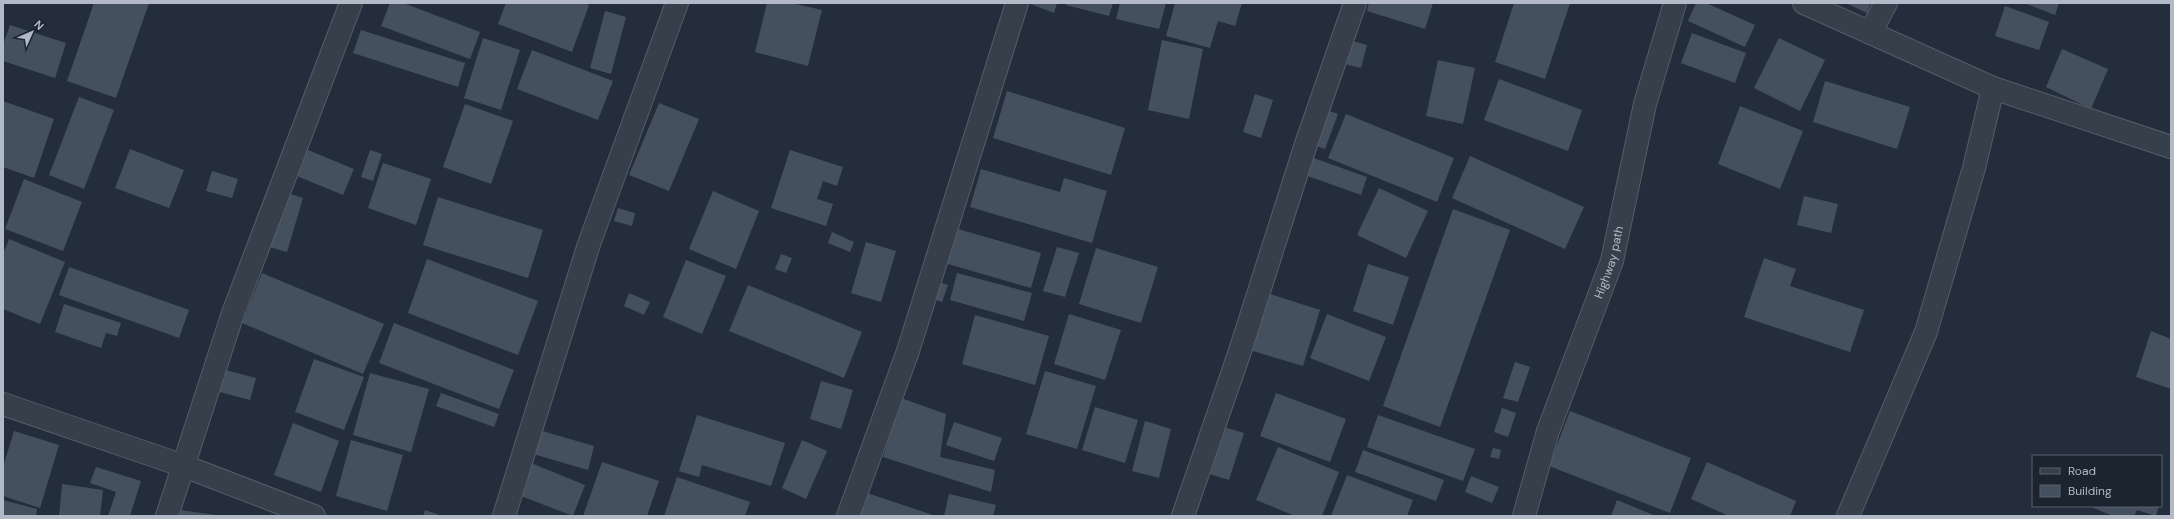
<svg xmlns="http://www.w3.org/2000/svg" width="2174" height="519" viewBox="0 0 2174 519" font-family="'DM Sans',sans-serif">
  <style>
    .building { fill: #45505f }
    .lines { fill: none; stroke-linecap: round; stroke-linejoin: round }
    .minor-casing { stroke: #555d69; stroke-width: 24 }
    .minor { stroke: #373f4b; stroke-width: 22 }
    .labels { text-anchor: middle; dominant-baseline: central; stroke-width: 4; stroke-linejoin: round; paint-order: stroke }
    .street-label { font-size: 12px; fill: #b3bac7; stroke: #1c2430 }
  </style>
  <rect width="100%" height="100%" fill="#242d3b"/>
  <path class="building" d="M94,3h55l-33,95 -49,-17z
    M390,3h13l77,29 -10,27 -89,-33z
    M506,3h79l4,2 -17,47 -74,-28z
    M767,3h24l31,7 -14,56 -53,-14z
    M1028,3h29l-3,10z
    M1067,3h46l-4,13 -43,-11z
    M1120,3h46l-7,26 -43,-10z
    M1175,3h67l-7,23 -17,-5 -8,27 -44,-12z
    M1369,3h64l-8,26 -58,-18z
    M1514,3h56l-25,76 -50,-17z
    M1696,3h10l49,22 -10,22 -57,-26z
    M1846,3h25l-4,10z
    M2024,3h35l-4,12z
    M2005,6l44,16 -10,28 -44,-14z
    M605,11l21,6 -15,57 -21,-6z
    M10,25l56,18 -11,35 -52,-17v-16z
    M361,30l104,33 -7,24 -105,-34z
    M1692,33l54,20 -11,30 -54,-20z
    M483,38l37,12 -19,60 -37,-12z
    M1779,38l46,22 -25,51 -46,-23z
    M1346,39l21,6 -6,23 -21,-5z
    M1162,40l41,9 -14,70 -41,-9z
    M2062,49l46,20 -17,40 -45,-22z
    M532,50l81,31 -15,39 -81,-31z
    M1438,60l37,8 -12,56 -37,-8z
    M1499,79l83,31 -14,41 -84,-31z
    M1825,81l85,26 -13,42 -84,-27z
    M1007,91l118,37 -14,47 -118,-37z
    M1255,94l18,6 -12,38 -18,-6z
    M79,97l35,13 -30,79 -35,-14z
    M3,101l51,18 -20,59 -31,-11z
    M659,103l40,16 -30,72 -40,-16z
    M465,104l48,17 -22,63 -48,-17z
    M1740,106l63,25 -23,58 -62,-25z
    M1324,109l14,5 -13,35 -14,-5z
    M1346,114l108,44 -17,44 -109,-44z
    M303,148l51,21 -11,26 -51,-21z
    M130,149l54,21 -15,38 -54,-20z
    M370,150l12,4 -9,27 -12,-4z
    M790,150l53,17 -6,19 -14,-5 -6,18 16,5 -7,22 -55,-18z
    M1308,156l59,21 -6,18 -59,-21z
    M1470,156l114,51 -19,42 -113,-51z
    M383,163l48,16 -15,46 -48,-17z
    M981,169l79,23 4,-14 43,13 -15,52 -122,-36z
    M212,171l26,8 -6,19 -26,-7z
    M24,179l58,23 -19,49 -58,-22z
    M1379,188l49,23 -22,47 -49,-23z
    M713,191l46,20 -23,58 -47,-20z
    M285,192l18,6 -16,54 -18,-5z
    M1804,196l34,8 -7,29 -34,-8z
    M438,197l105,33 -15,48 -105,-33z
    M618,208l17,5 -3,13 -18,-5z
    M1453,209l57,21 -70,197 -57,-21z
    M951,227l90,26 -10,35 -90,-26z
    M832,232l22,10 -4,10 -22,-9z
    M9,239l56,23 -25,62 -37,-15v-55z
    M866,242l30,9 -15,51 -30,-9z
    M1057,247l22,6 -14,44 -22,-6z
    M1096,248l62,19 -17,56 -62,-19z
    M781,254l11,4 -6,15 -11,-4z
    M1764,258l32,11 -6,17 74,24 -14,42 -106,-35z
    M427,259l111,42 -20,54 -110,-42z
    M686,260l40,16 -24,58 -39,-17z
    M1368,264l41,13 -16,48 -40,-14z
    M69,267l120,43 -10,28 -120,-43z
    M262,273l122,51 -21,50 -121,-51z
    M957,273l75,20 -8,28 -74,-21z
    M933,280l15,5 -6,17 -15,-5z
    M748,285l114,47 -18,46 -115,-47z
    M1264,292l56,18 -17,56 -57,-17z
    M629,293l21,9 -6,13 -20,-9z
    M64,304l57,19 -4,13 -11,-3 -5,15 -46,-16z
    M1069,314l52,16 -16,50 -51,-16z
    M1327,314l59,23 -17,44 -59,-23z
    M975,315l74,21 -14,49 -73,-21z
    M394,323l120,47 -15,39 -120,-46z
    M2151,331l20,8v50l-35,-12z
    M314,359l50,18 -20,53 -49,-18z
    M1515,362l15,5 -12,35 -15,-4z
    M222,369l34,9 -6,22 -34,-9z
    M1045,371l51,15 -19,63 -51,-15z
    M370,373l59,16 -18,63 -58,-17z
    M821,381l32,9 -12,39 -31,-10z
    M441,393l58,21 -5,13 -58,-21z
    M1276,393l70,26 -16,43 -70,-26z
    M901,398l45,16 -6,43 55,13 -4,22 -108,-35z
    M1095,407l43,13 -13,43 -43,-13z
    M1502,408l14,5 -8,24 -14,-5z
    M1570,411l121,47 -21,55 -121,-47z
    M697,415l88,28 -14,43 -69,-21 -3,12 -20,-6z
    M1378,415l97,34 -12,32 -96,-34z
    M1145,421l26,8 -12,49 -27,-7z
    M954,422l48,16 -8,23 -48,-16z
    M293,423l46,18 -18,51 -47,-17z
    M1220,426l24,7 -15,47 -23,-7z
    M539,430l55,16 -6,24 -55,-16z
    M14,431l45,14 -19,63 -37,-12v-29z
    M351,440l52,15 -16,56 -51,-15z
    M802,440l25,11 -21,48 -24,-11z
    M1278,447l61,25 -17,44h-27l-39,-16z
    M1493,448l8,2 -2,9 -9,-2z
    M1363,450l81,30 -8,21 -81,-29z
    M526,461l59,24 -12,31 -60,-23z
    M602,462l57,19 -12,35h-64z
    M1707,462l89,39 -6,15h-61l-38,-17z
    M96,467l45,14 -11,35h-22l8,-24 -26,-9z
    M1347,475l66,25 -6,16h-76z
    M1471,476l28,11 -7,16 -27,-11z
    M677,477l73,25 -5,14h-81z
    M62,484l41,6 -3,26h-41z
    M867,493l69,23h-77z
    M949,494l47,11 -3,11h-49z
    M3,500l34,9 -1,7h-33z
    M1617,500l39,16h-45z
    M2089,506h70l-3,10 -19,-6 -3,6h-21z
    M180,510l36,5v1h-37z
    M425,510l17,6h-19z"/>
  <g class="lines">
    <defs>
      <g id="minor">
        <path d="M1804,3l189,85 178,59"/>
        <path d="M1870,33l16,-30"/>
        <path d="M3,404l181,62 130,50"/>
        <path d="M167,516l66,-203 118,-310"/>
        <path d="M504,516l85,-272 88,-241"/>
        <path d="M848,516l60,-165 109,-348"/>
        <path d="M1183,516l57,-165 66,-207 49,-141"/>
        <path id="s1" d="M1524,516l24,-85 64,-170 33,-157 30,-101"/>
        <path d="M1848,516l78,-184 48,-164 19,-80"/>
      </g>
    </defs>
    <use href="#minor" class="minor-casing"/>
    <use href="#minor" class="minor"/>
  </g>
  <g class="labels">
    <g class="street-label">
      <text stroke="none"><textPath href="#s1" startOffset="268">Highway path</textPath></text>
    </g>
  </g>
  <rect width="2174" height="519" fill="none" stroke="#b3bac7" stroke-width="8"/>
  <rect x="2032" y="455" width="130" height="52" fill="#1c2430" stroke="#58606c"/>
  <rect x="2040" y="468" width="20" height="6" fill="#373f4b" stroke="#58606c"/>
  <text x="2068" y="475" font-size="12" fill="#b3bac7">Road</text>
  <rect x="2040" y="485" width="20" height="12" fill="#45505f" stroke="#58606c"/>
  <text x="2068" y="495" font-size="12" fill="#b3bac7">Building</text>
  <g transform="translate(32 32) rotate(45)" stroke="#1c2430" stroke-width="3" paint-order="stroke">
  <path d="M0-3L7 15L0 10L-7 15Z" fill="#b3bac7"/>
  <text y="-6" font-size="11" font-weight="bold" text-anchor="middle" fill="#b3bac7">N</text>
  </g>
</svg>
